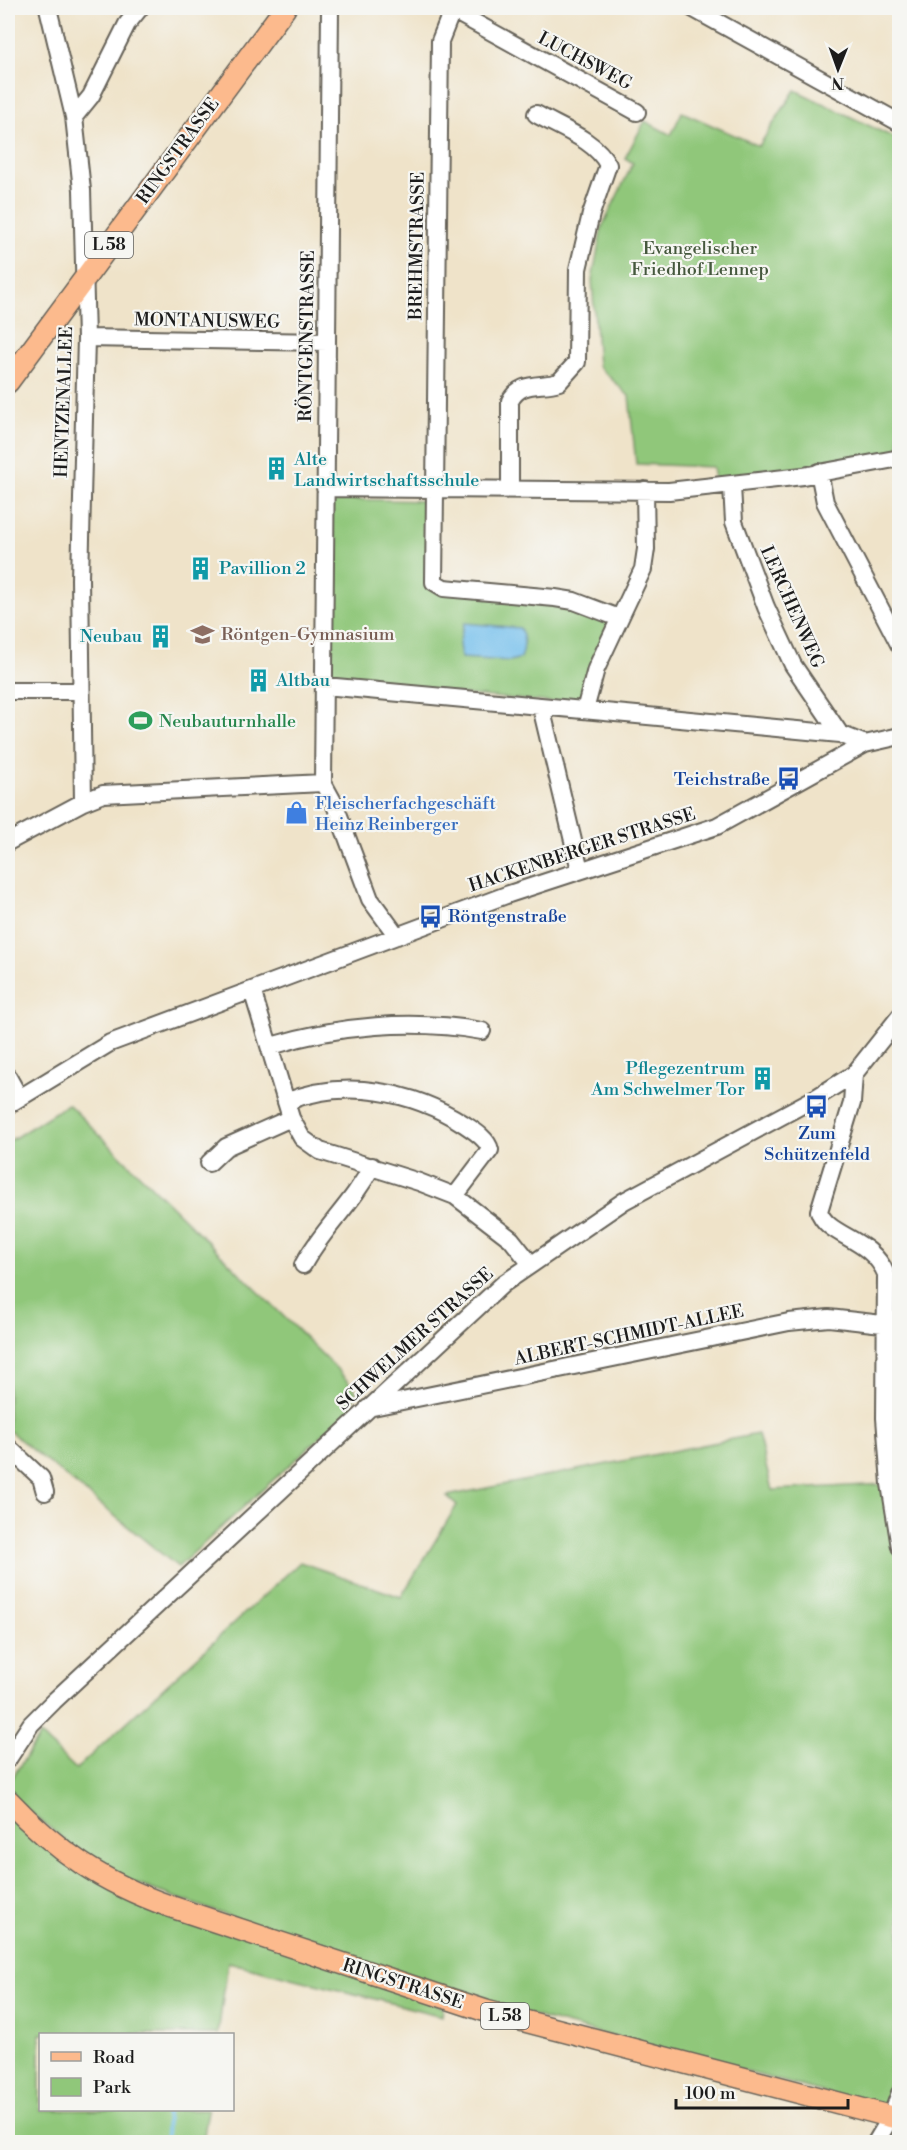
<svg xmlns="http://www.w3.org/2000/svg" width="907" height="2150" viewBox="0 0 907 2150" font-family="'Libre Bodoni',serif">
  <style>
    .green { fill: #90c77a; stroke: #56724b; stroke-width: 1.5 }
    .water { fill: #73bfed; stroke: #486e84; stroke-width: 1.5 }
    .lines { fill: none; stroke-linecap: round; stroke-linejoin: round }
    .stream { stroke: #73bfed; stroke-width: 4 }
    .minor-casing { stroke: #666259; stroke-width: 20 }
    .major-casing { stroke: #666259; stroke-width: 24 }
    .minor { stroke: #fff; stroke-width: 16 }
    .major { stroke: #fcba8d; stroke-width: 21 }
    .labels { text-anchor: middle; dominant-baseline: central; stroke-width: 4.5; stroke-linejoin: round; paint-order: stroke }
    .shield { fill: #f6f6f2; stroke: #5d5d5c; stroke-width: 1.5 }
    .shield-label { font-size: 16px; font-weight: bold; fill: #1c1c1c }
    .street-label { font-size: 18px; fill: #1c1c1c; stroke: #f6f6f2 }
    .park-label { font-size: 18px; fill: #45583d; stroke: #f6f6f2 }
    .culture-label { font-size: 18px; fill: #0d838f; stroke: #f6f6f2; text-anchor: start }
    .education-label { font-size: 18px; fill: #785e54; stroke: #f6f6f2; text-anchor: start }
    .leisure-label { font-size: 18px; fill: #27864d; stroke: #f6f6f2; text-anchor: start }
    .transit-label { font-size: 18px; fill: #164399; stroke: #f6f6f2; text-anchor: end }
    .shop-label { font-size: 18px; fill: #366cbe; stroke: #f6f6f2; text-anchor: start }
  </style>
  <rect width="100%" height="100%" fill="#f6f6f2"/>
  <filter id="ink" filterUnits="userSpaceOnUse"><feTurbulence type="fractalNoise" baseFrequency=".0167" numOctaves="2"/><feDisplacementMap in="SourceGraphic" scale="12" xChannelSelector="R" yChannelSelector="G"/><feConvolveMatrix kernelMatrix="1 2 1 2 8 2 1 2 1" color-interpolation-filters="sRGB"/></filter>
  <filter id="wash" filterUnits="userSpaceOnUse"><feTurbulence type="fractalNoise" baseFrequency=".008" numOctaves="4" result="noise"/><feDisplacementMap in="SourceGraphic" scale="24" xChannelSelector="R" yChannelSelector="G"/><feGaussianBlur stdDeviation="1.35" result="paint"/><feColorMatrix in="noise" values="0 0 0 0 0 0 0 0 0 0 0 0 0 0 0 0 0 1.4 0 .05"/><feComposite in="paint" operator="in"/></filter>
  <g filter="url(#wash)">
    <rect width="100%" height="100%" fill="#efe3c9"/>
    <path class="green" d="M795,90l104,50v313l-184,28 -2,-14 -77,-3 -7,-68 -31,-30 -6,-86 10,-53 31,-64 -8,-5 20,-37 26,14 11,-23 77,34z
      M330,499l100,2 -3,78 126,23 59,19 -33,84 -249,-23z
      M68,1104l269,265 19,22 -5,18 -173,158 -170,-137v-288z
      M893,1423l6,1v61z
      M758,1434l14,56 113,-6 15,81v498l-2,23 -11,23 -428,-113 -354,-123 -97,-79v-10l32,-49 36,34 224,-207 101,35 56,-92 -10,-9z
      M8,1807l59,58 376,142 -1,9 -214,-54 -10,72h-178v76h168l-5,32h-195z"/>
    <path class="water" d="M464,623l56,5c5,10 5,20 1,30l-11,3 -49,-3 -2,-14z"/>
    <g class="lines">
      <path class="stream" d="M166,2142l1,-32"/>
    </g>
  </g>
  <g filter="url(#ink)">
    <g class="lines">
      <defs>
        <path id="minor" d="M48,8l26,109 8,73 4,148 -6,241 3,223
          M330,8l-7,775 12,22 35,94 27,37
          M453,8l-13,33 -6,541 10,6 111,10 19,3 45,17
          M692,8l208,115
          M452,10l185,102
          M74,117l17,-21 36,-72 13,-16
          M86,338l241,4
          M819,472l6,30 75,144
          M732,486l2,36 32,85 27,58 47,69
          M325,488l344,3 134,-15 97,-18
          M510,489v-88c11,-21 30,-13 49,-19l18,-20 1,-93 13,-55 17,-49c-12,-25 -48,-37 -72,-51
          M325,686l515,48 25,10
          M8,691h73
          M541,707l39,163
          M585,710l11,-41 47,-100 3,-20 -1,-59
          M8,842l75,-40 20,-8 220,-11
          M252,990l39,128 11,20 18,13 99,31 36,14 56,43 19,24
          M271,1046c67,-21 142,-27 211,-15
          M854,1074l-2,29 -33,108c8,26 52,26 67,63l-1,144 5,66 10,63
          M8,1077l11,20
          M286,1102c58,-24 127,-11 178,22 9,6 24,15 26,26l-35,46
          M8,1105l102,-62 399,-149 208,-68 148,-82 35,-8
          M209,1163l17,-16 65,-29
          M303,1265c20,-37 49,-60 69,-99
          M368,1408l421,-86 40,-4 71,8
          M8,1447l33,31 4,14
          M8,1759l23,-35 23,-23 449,-417 121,-83 193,-104 37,-23 46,-58
          M876,2142l15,-25 9,-24"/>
        <path id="major" d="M8,382l277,-374
          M8,1800c49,52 94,82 161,106l317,105 414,108"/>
      </defs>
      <use href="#minor" class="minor-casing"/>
      <use href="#major" class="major-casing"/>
      <use href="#minor" class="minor"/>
      <use href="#major" class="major"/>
    </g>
  </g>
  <defs>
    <symbol id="building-bare" viewBox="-9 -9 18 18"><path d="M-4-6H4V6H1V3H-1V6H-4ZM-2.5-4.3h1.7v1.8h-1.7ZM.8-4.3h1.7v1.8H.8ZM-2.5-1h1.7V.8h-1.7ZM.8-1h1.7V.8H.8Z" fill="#0f9aa8" stroke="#f6f6f2" stroke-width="2.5" paint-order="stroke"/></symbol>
    <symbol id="school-bare" viewBox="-9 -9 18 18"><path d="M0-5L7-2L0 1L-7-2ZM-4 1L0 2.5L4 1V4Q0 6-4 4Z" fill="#8d6e63" stroke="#f6f6f2" stroke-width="2.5" paint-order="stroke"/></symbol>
    <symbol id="stadium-bare" viewBox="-9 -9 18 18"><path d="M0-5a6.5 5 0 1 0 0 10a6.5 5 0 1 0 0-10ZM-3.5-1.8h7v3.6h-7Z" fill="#2e9e5b" stroke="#f6f6f2" stroke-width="2.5" paint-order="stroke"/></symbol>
    <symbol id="bus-bare" viewBox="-9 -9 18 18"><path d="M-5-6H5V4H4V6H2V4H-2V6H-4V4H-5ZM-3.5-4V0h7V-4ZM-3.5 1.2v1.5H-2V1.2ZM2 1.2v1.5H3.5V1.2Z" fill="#1a4fb4" stroke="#f6f6f2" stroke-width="2.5" paint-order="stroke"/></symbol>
    <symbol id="shop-bare" viewBox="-9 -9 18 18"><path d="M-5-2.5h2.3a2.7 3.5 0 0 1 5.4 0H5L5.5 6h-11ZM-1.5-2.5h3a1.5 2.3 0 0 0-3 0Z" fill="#3f7fe0" stroke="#f6f6f2" stroke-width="2.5" paint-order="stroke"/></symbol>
  </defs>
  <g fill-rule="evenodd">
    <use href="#building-bare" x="260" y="452" width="33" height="33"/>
    <use href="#building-bare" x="184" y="552" width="33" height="33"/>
    <use href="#school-bare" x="186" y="618" width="33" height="33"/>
    <use href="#building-bare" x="144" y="620" width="33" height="33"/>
    <use href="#building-bare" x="242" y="664" width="33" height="33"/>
    <use href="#stadium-bare" x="124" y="704" width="33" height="33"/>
    <use href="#bus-bare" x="772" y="762" width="33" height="33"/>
    <use href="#shop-bare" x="280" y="796" width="33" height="33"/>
    <use href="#bus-bare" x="414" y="900" width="33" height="33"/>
    <use href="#building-bare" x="746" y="1062" width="33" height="33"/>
    <use href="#bus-bare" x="800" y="1090" width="33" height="33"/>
  </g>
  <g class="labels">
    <g class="shield">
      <rect x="85" y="232" width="48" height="26" rx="4.5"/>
      <rect x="481" y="2003" width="48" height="26" rx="4.5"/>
    </g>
    <g class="shield-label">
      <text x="109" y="245">L 58</text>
      <text x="505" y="2016">L 58</text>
    </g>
    <g class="street-label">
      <text transform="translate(585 61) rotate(28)">LUCHSWEG</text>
      <text transform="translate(178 151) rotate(-54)">RINGSTRASSE</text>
      <text transform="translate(417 246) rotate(-89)">BREHMSTRASSE</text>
      <text transform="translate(207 321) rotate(1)">MONTANUSWEG</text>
      <text transform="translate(307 336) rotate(-89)">RÖNTGENSTRASSE</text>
      <text transform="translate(64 402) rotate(-88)">HENTZENALLEE</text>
      <text transform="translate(792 607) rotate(66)">LERCHENWEG</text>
      <text transform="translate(582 850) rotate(-18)">HACKENBERGER STRASSE</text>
      <text transform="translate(629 1335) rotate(-12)">ALBERT-SCHMIDT-ALLEE</text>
      <text transform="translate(415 1339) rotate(-42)">SCHWELMER STRASSE</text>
      <text transform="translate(403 1984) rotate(18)">RINGSTRASSE</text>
    </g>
    <g class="park-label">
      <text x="700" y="248">Evangelischer<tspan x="700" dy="21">Friedhof Lennep</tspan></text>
    </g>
    <g class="culture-label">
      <text x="294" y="459">Alte<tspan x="294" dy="21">Landwirtschaftsschule</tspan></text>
      <text x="219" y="568">Pavillion 2</text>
      <text x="142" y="636" text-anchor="end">Neubau</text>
      <text x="276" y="680">Altbau</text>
      <text x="745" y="1068" text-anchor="end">Pflegezentrum<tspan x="745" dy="21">Am Schwelmer Tor</tspan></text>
    </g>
    <g class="education-label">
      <text x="221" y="634">Röntgen-Gymnasium</text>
    </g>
    <g class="leisure-label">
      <text x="159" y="721">Neubauturnhalle</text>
    </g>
    <g class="transit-label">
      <text x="770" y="779">Teichstraße</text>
      <text x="448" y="916" text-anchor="start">Röntgenstraße</text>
      <text x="817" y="1133" text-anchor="middle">Zum<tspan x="817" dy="21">Schützenfeld</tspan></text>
    </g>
    <g class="shop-label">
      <text x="315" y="803">Fleischerfachgeschäft<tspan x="315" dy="21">Heinz Reinberger</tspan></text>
    </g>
  </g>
  <rect width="907" height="2150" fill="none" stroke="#f6f6f2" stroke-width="30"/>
  <rect x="39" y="2033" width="195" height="78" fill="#f6f6f2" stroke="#9f9f9c" stroke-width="1.5"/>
  <rect x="51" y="2052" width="30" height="9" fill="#fcba8d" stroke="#9f9f9c" stroke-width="1.5"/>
  <text x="93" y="2063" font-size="18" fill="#1c1c1c">Road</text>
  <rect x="51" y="2078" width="30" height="18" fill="#90c77a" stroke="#9f9f9c" stroke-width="1.5"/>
  <text x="93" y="2093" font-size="18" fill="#1c1c1c">Park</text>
  <g transform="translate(838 69) rotate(181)" stroke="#f6f6f2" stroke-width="4.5" paint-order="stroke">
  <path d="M0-4.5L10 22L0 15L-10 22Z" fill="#1c1c1c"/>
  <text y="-9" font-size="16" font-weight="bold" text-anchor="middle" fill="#1c1c1c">N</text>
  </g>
  <path d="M676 2099v9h172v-9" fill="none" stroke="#1c1c1c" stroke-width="3"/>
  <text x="685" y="2099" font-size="18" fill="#1c1c1c" stroke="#f6f6f2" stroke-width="4.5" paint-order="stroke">100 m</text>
</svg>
